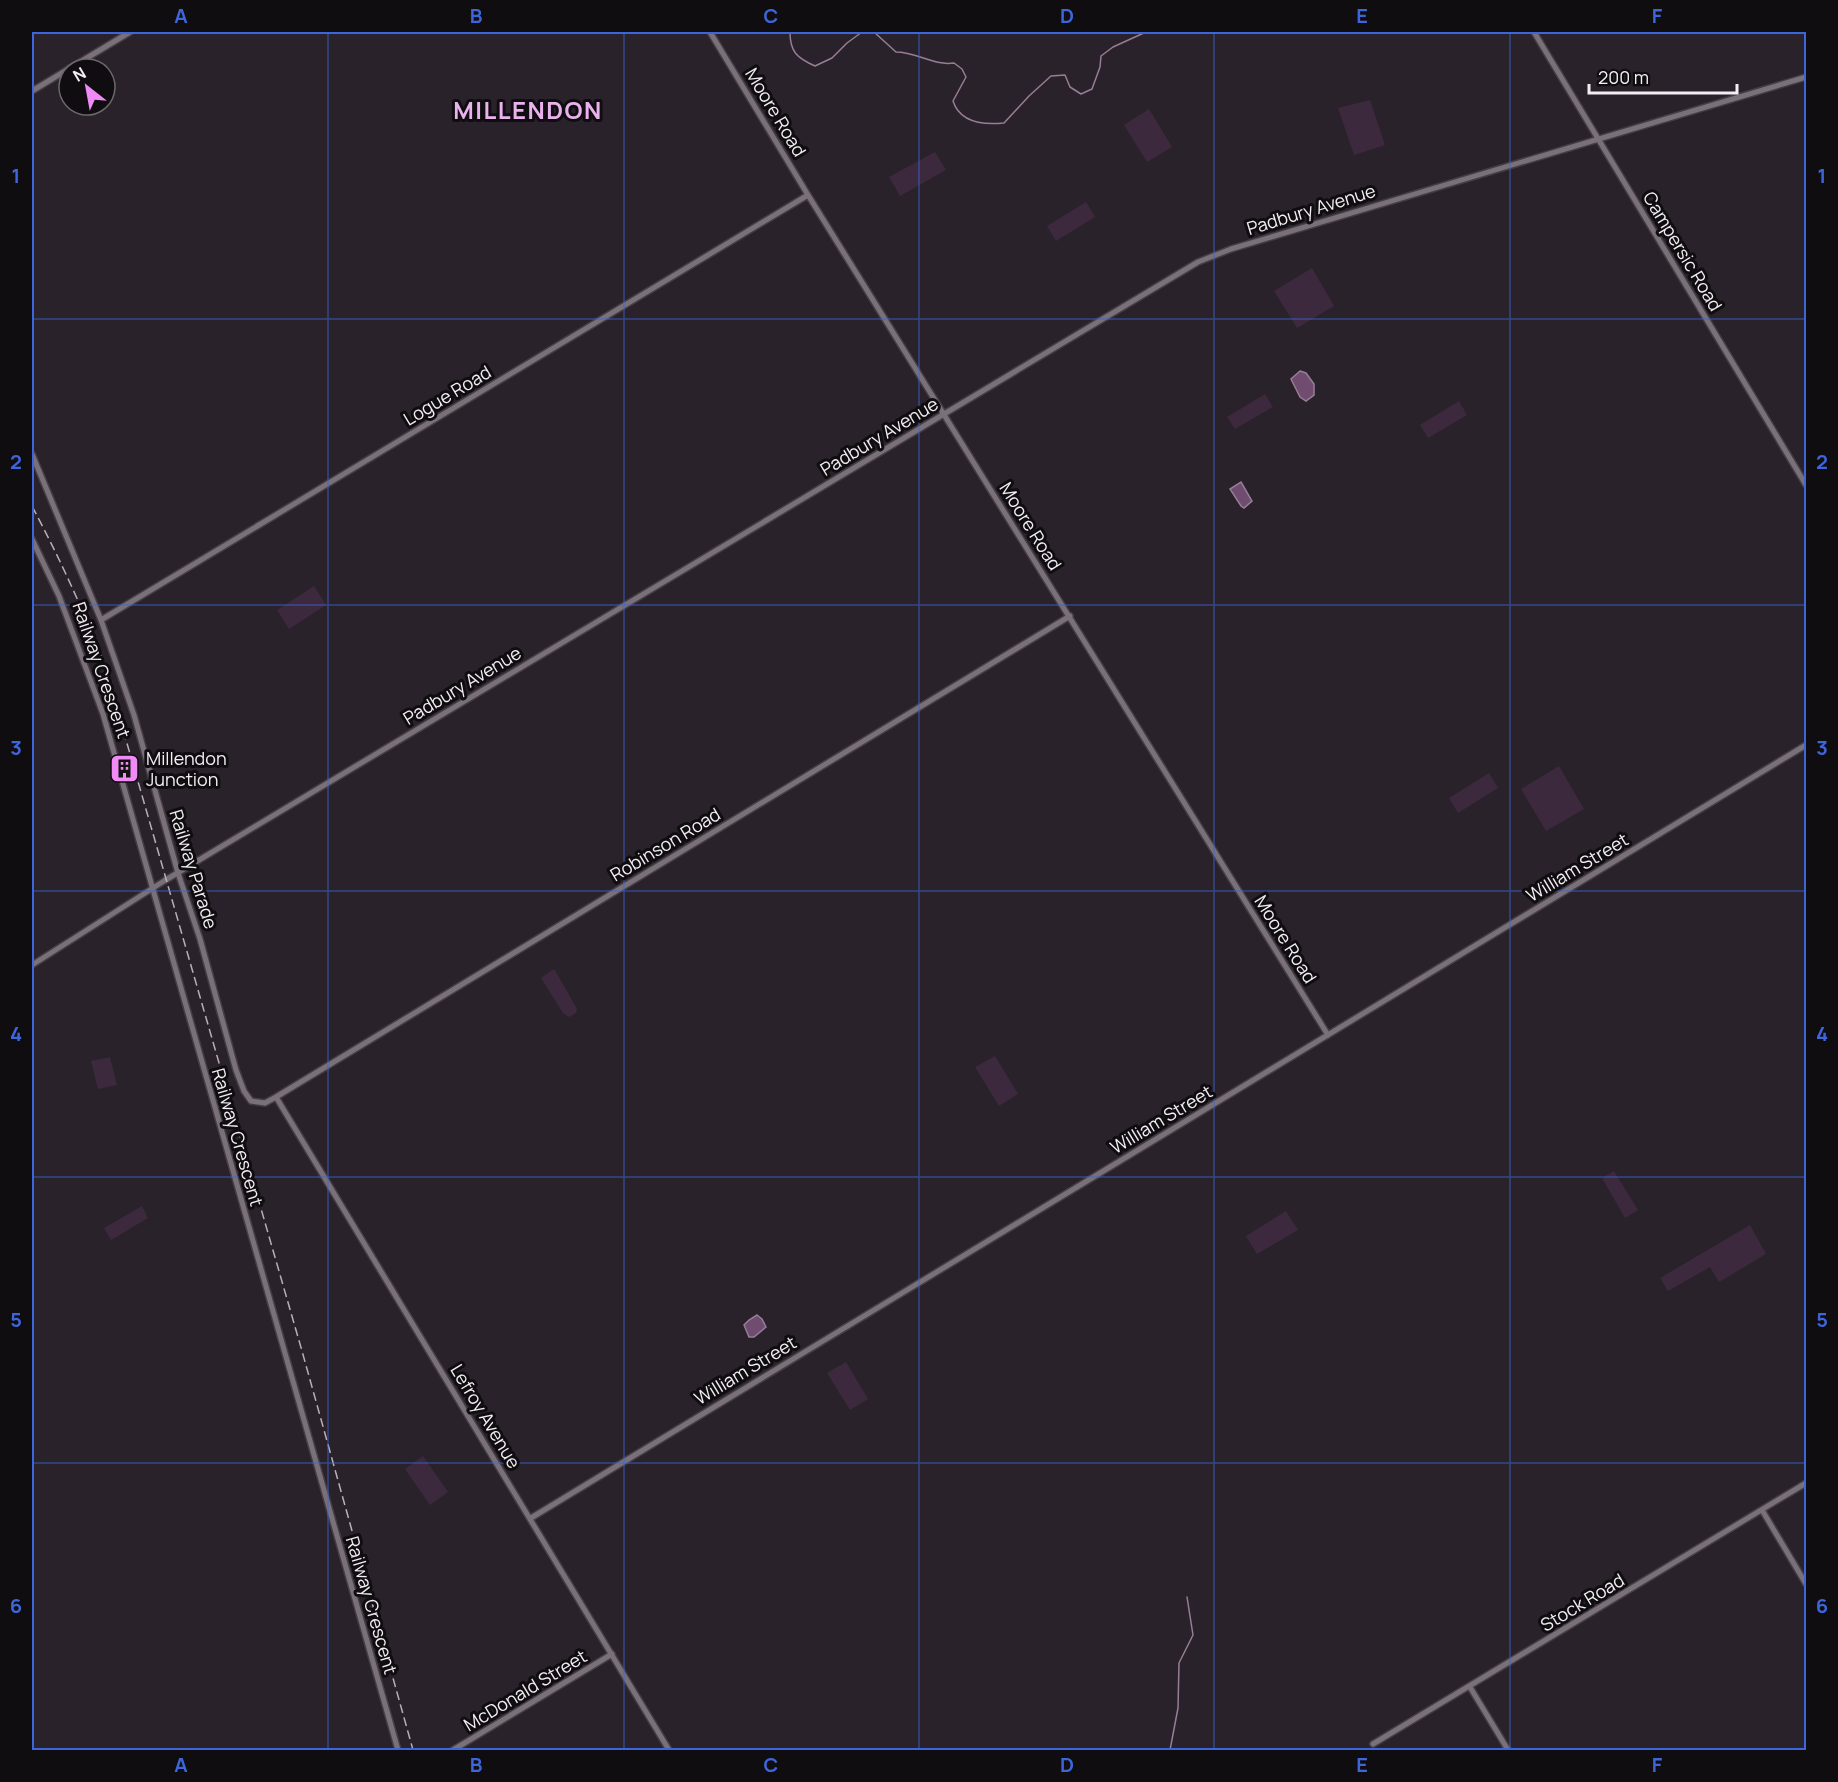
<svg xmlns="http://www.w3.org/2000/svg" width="1838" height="1782" viewBox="0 0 1838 1782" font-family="Manrope,sans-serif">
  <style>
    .green { fill: #3c293d }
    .water { fill: #6f4c70; stroke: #977d97; stroke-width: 1.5 }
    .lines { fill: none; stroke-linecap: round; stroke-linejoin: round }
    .stream { stroke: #977d97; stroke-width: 1.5 }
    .street-casing { stroke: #443e44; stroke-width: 8 }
    .street { stroke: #7a707a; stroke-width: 5 }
    .rail { stroke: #b7b1b7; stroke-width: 1.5; stroke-dasharray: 9 4.5; stroke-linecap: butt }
    .grid { fill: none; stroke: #3d66dc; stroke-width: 1.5; stroke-opacity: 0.55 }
    .labels { text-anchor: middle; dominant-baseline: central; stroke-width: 6; stroke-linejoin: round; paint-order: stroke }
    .street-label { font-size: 18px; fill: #f3eef3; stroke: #100d11 }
    .poi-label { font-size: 18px; fill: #f3eef3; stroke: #100d11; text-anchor: start }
    .district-label { font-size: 24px; font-weight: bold; letter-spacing: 1.5px; fill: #eab2ed; stroke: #100d11 }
    .neatline { fill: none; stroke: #3d66dc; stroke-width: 2 }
    .grid-label { font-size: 20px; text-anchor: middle; font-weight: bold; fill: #3d66dc }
  </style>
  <rect width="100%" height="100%" fill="#2a222a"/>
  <path class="green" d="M1370,100l15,45 -31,10 -16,-47z
    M1149,109l23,38 -25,15 -23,-37z
    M935,152l11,18 -46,26 -11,-19z
    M1086,202l9,15 -39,24 -9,-15z
    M1312,268l22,38 -37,22 -23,-37z
    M1265,394l8,13 -38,22 -8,-12z
    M1459,401l8,14 -39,23 -8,-13z
    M314,586l12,19 -37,24 -12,-19z
    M1559,766l25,43 -38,22 -25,-42z
    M1489,773l9,15 -40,25 -9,-15z
    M552,970h3l22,39 -1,4 -7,4 -6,-4 -22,-35z
    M995,1056l23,38 -19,12 -24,-39z
    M110,1057l7,28 -19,4 -7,-28z
    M1614,1171l24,39 -13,8 -23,-40z
    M142,1206l6,12 -37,22 -7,-12z
    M1286,1211l12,19 -41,24 -11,-18z
    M1750,1225l16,29 -47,28 -9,-15 -42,24 -8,-13z
    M846,1362l22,37 -18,11 -23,-37z
    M423,1456l25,36 -18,13 -25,-36z"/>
  <path class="water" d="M1300,371l6,2 8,11v11l-8,6 -6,-4 -9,-18z
    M1241,482l11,19 -8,7 -3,-2 -11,-17z
    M757,1315l5,4 4,8 -12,10h-5l-5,-12 5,-5z"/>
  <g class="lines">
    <path class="stream" d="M790,32c0,20 7,26 25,34l17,-8 15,-15 15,-11
      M874,32l22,20c21,0 37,14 58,11l8,6 4,8 -13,24c7,22 31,24 51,22l25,-27 22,-20 14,-1 5,12 11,7 11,-5 8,-22 1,-11 12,-9 33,-15
      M1170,1750l8,-42 1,-45 14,-28 -6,-38"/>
    <defs>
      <path id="street" d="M710,32l98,163 520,840
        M1534,32l272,453
        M32,91l98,-59
        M32,454l69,166 33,95 44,158 22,66 36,131 8,21 7,10 14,2 11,-6 794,-481
        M32,539l27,57 44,118 295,1036
        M101,620l707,-425
        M32,965l132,-84 1034,-619 33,-13 575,-172
        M276,1097l393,653
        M1762,1510l44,74
        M531,1518l1275,-773
        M1470,1687l38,63
        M1373,1744l433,-261
        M453,1750l159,-96"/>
    </defs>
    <use href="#street" class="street-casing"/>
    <use href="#street" class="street"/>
    <path class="rail" d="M32,506c28,53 52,105 73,161l197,684 111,399"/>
  </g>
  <path class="grid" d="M328,32v1718M624,32v1718M919,32v1718M1214,32v1718M1510,32v1718M32,319h1774M32,605h1774M32,891h1774M32,1177h1774M32,1463h1774"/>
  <defs>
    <symbol id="building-square" viewBox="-11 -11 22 22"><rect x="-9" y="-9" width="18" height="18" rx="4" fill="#f08bf6" stroke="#100d11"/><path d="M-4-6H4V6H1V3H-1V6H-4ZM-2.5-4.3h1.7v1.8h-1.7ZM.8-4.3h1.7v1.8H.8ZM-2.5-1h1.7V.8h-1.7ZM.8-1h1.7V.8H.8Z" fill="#111"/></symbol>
  </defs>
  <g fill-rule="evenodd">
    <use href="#building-square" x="108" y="752" width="33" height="33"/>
  </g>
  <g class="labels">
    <g class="street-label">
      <text transform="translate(776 112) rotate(59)">Moore Road</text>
      <text transform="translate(1311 209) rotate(-17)">Padbury Avenue</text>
      <text transform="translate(1683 251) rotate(59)">Campersic Road</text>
      <text transform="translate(447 395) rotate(-31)">Logue Road</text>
      <text transform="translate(879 436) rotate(-31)">Padbury Avenue</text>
      <text transform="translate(1031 526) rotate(58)">Moore Road</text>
      <text transform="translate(102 670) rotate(71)">Railway Crescent</text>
      <text transform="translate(462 685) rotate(-31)">Padbury Avenue</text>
      <text transform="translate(665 844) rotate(-31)">Robinson Road</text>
      <text transform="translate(1577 867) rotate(-31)">William Street</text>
      <text transform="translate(194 869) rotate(73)">Railway Parade</text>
      <text transform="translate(1286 939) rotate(58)">Moore Road</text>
      <text transform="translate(1161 1119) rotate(-31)">William Street</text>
      <text transform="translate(238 1137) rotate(74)">Railway Crescent</text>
      <text transform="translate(745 1370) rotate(-31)">William Street</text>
      <text transform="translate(486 1416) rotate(59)">Lefroy Avenue</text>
      <text transform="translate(1582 1602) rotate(-31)">Stock Road</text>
      <text transform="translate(372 1605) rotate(74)">Railway Crescent</text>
      <text transform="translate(525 1690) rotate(-31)">McDonald Street</text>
    </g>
    <g class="poi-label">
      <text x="146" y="758">Millendon<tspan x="146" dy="21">Junction</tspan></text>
    </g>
    <g class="district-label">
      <text x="528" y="109">MILLENDON</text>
    </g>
  </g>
  <rect width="1838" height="1782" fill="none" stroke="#100d11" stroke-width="66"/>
  <g transform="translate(87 87) rotate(329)"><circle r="28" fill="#100d11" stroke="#6b676b" stroke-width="1.5"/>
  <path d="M0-4.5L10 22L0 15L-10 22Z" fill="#f08bf6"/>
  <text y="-9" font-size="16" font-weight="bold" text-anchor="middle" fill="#f3eef3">N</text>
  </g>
  <path d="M1589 84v9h148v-9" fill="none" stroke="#f3eef3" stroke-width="3"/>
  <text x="1598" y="84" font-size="18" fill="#f3eef3" stroke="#100d11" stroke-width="4.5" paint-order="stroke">200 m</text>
  <rect x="33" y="33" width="1772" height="1716" class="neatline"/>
  <g class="grid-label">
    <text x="181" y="23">A</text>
    <text x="476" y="23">B</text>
    <text x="771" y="23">C</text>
    <text x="1067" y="23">D</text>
    <text x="1362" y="23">E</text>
    <text x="1657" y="23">F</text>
    <text x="16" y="183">1</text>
    <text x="1822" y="183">1</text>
    <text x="16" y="469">2</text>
    <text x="1822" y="469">2</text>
    <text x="16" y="755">3</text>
    <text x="1822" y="755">3</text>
    <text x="16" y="1041">4</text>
    <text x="1822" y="1041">4</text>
    <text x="16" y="1327">5</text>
    <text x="1822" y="1327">5</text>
    <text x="16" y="1613">6</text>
    <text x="1822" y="1613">6</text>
    <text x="181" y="1772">A</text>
    <text x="476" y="1772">B</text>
    <text x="771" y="1772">C</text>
    <text x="1067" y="1772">D</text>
    <text x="1362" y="1772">E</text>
    <text x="1657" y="1772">F</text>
  </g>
</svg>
